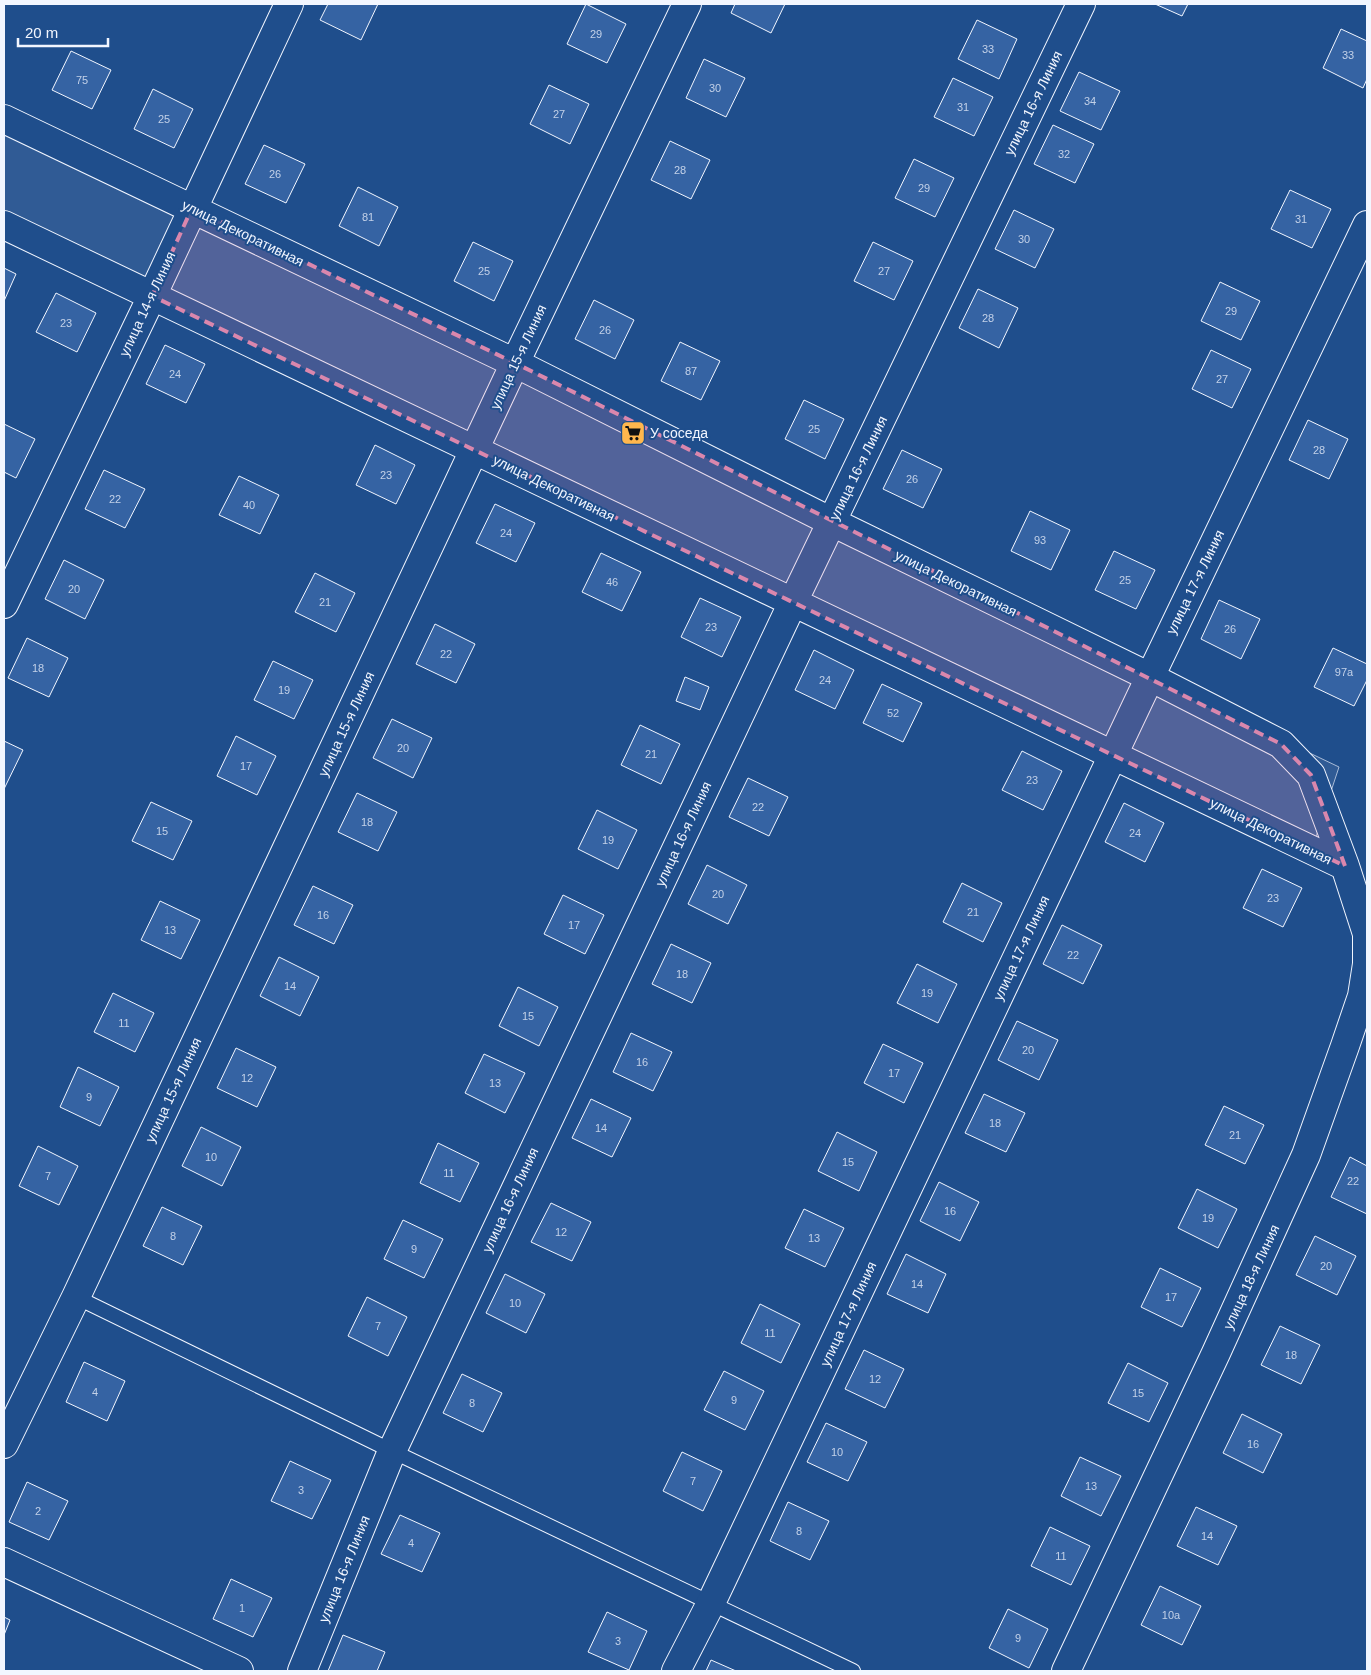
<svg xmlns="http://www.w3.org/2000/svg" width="1371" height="1675" viewBox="0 0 1371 1675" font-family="Arial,sans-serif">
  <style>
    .built { fill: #305b95; stroke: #a8bbd7 }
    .building { fill: #3563a3; stroke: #f2f6ff }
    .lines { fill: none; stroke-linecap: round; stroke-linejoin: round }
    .lane-casing { stroke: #f2f6ff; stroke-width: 16 }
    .street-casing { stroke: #f2f6ff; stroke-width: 30 }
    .lane { stroke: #1f4e8c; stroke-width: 14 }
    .street { stroke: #1f4e8c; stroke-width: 28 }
    .marked { fill: #da87ad; fill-opacity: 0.2; stroke: #da87ad; stroke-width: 4; stroke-dasharray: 10 6; stroke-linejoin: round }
    .labels { text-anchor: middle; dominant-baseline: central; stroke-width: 4; stroke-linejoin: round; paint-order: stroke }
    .number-label { font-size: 11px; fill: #c3d1e8 }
    .street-label { font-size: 14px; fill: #f2f6ff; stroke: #1f4e8c }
    .poi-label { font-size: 14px; fill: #f2f6ff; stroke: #1f4e8c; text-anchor: start }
  </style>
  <rect width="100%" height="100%" fill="#1f4e8c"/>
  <path class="built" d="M4,131l1335,636 -31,94 -1304,-626z"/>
  <path class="building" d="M328,4h50l-17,36 -41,-20z
    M586,4l40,20 -19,39 -40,-19z
    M735,4h50l-14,29 -40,-20z
    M1155,4h33l-6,12z
    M977,20l40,19 -18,40 -41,-20z
    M1341,29l26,12v38l-4,9 -40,-20z
    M71,51l40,19 -19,39 -40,-19z
    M704,59l41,19 -19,39 -40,-19z
    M1079,72l41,19 -19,39 -41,-19z
    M953,78l40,19 -19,39 -40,-19z
    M549,85l40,19 -19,40 -40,-20z
    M153,89l40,20 -19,39 -40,-19z
    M1053,125l41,19 -19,39 -41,-19z
    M670,141l40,19 -19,39 -40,-19z
    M264,145l41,19 -19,39 -41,-19z
    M914,159l40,19 -19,39 -40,-19z
    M358,187l40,20 -19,39 -40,-20z
    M1290,190l41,19 -19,39 -41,-19z
    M1014,210l40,19 -19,39 -40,-19z
    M473,242l40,19 -19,40 -40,-20z
    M873,242l40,19 -19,39 -40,-19z
    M4,268l12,6 -12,27z
    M1220,282l40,19 -19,39 -40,-19z
    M978,289l40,19 -19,40 -40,-20z
    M56,293l40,20 -19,39 -41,-20z
    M594,300l40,20 -19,39 -40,-20z
    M680,342l40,19 -19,39 -40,-19z
    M165,345l40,19 -19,39 -40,-19z
    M1211,350l40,19 -19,39 -40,-19z
    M804,400l40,19 -19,40 -40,-20z
    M1308,420l40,19 -19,40 -40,-19z
    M4,424l31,15 -19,39 -12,-6z
    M375,445l40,20 -19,39 -40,-19z
    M902,450l40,19 -19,39 -40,-19z
    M104,470l41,19 -20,39 -40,-19z
    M239,476l40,19 -19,39 -41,-19z
    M495,504l40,19 -19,39 -40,-19z
    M1030,511l40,19 -19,40 -40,-19z
    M1114,551l41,19 -19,39 -41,-19z
    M601,553l40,19 -19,39 -40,-19z
    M64,560l40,20 -19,39 -40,-20z
    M315,573l40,20 -19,39 -41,-20z
    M700,598l41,19 -19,40 -41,-20z
    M1219,600l41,19 -19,40 -40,-20z
    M435,624l40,20 -19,39 -40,-19z
    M27,638l41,20 -19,39 -41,-19z
    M1333,648l34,16v16l-13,26 -40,-19z
    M814,650l40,20 -19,39 -40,-19z
    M273,661l40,19 -19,39 -40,-19z
    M685,677l24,10 -9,23 -24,-9z
    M882,684l40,19 -19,39 -40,-19z
    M392,719l40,19 -19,40 -40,-20z
    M640,725l40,19 -19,40 -40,-19z
    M236,736l40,20 -19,39 -40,-19z
    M4,741l19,9 -19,39z
    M1022,751l40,20 -19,39 -41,-20z
    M748,778l40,19 -19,39 -40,-19z
    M357,793l40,19 -19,39 -40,-19z
    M151,802l41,19 -19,39 -41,-19z
    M1124,803l40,20 -19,39 -40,-20z
    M597,810l40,20 -19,39 -40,-20z
    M707,865l40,20 -19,39 -40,-20z
    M1262,869l40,19 -19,39 -40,-19z
    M962,883l40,20 -19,39 -40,-20z
    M313,886l40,19 -19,39 -40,-19z
    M563,895l41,20 -19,39 -41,-20z
    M160,901l40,19 -19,39 -40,-19z
    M1062,925l40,20 -19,39 -40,-20z
    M671,944l40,19 -19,40 -40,-19z
    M279,957l40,20 -19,39 -40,-20z
    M917,964l40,20 -19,39 -41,-20z
    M518,987l40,20 -19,39 -40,-20z
    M113,993l41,20 -19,39 -41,-20z
    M1017,1021l41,19 -19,40 -41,-20z
    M631,1033l41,19 -19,39 -40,-19z
    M883,1044l40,19 -19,40 -40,-20z
    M236,1048l40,19 -19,40 -40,-19z
    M484,1054l41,19 -20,40 -40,-20z
    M78,1067l41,20 -19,39 -40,-19z
    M984,1094l41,19 -19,39 -41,-19z
    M591,1099l40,19 -19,39 -40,-19z
    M1224,1106l40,19 -19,39 -40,-19z
    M201,1127l40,20 -19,39 -40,-20z
    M837,1132l40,20 -18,39 -41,-20z
    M438,1143l41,20 -19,39 -40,-19z
    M38,1146l40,20 -19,39 -40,-19z
    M1350,1157l17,9v48l-36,-17z
    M939,1182l40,20 -19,39 -40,-20z
    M1197,1189l40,20 -19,39 -40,-20z
    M551,1203l40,19 -19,39 -41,-19z
    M162,1207l40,19 -19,39 -40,-19z
    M804,1209l40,19 -19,39 -40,-19z
    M403,1220l40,19 -19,39 -40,-19z
    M1315,1236l41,20 -19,39 -41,-20z
    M906,1254l40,20 -18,39 -41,-19z
    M1160,1268l41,20 -19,39 -41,-20z
    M505,1274l40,20 -19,39 -40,-20z
    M367,1297l40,20 -19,39 -40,-20z
    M760,1304l40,20 -19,39 -40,-20z
    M1280,1326l40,19 -19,39 -40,-19z
    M864,1350l40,19 -19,39 -40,-19z
    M84,1362l41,19 -18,40 -41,-19z
    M1128,1363l40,20 -19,39 -41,-19z
    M724,1371l40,20 -19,39 -41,-20z
    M462,1374l40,19 -19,39 -40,-19z
    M1242,1414l40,20 -19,39 -40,-20z
    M826,1423l41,19 -19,39 -41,-19z
    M682,1452l40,19 -19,40 -40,-20z
    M1080,1457l41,19 -20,40 -40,-20z
    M290,1461l41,19 -19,39 -41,-18z
    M27,1482l41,19 -19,39 -40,-18z
    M788,1502l41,19 -19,39 -40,-19z
    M1196,1507l41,19 -19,39 -41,-19z
    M400,1515l40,18 -18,39 -41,-18z
    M1050,1527l40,19 -19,39 -40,-19z
    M231,1579l41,19 -19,39 -40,-18z
    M1160,1586l41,20 -19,39 -41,-20z
    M1008,1609l40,20 -19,39 -40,-20z
    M607,1612l40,19 -18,39 -41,-18z
    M4,1617l6,3 -6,15z
    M343,1635l42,17 -8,19h-49z
    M711,1660l25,11h-30z"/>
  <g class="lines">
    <defs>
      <path id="lane" d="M76,1297l316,154 461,220"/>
      <path id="street" d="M4,119l511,244 317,159 318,155 131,67 30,31 34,91 -1341,-641
        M4,604l148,-308 137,-292
        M4,1444l72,-147 439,-934 172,-359
        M4,1562l235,109
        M302,1671l90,-220 401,-849 288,-598
        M676,1671l35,-68 439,-926 217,-452
        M1066,1671l150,-318 90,-198 39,-109 17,-50 5,-32v-30l-22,-68"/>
    </defs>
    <use href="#lane" class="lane-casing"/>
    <use href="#street" class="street-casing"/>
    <use href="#lane" class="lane"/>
    <use href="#street" class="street"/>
  </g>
  <path class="marked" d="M192,208l323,155 766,381 30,31 34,91 -1193,-570z"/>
  <defs>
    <symbol id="supermarket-square" viewBox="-11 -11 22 22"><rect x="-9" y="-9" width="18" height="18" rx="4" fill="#ffb74d" stroke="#1f4e8c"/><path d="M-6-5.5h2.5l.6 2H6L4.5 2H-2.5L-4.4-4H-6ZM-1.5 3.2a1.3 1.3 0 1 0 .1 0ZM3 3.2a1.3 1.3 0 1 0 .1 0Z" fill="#111"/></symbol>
  </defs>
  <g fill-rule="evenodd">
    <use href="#supermarket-square" x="619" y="419" width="28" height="28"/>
  </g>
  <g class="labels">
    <g class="number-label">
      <text x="596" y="34">29</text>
      <text x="988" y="49">33</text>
      <text x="1348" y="55">33</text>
      <text x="82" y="80">75</text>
      <text x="715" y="88">30</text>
      <text x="1090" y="101">34</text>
      <text x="963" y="107">31</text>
      <text x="559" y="114">27</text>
      <text x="164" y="119">25</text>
      <text x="1064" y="154">32</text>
      <text x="680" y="170">28</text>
      <text x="275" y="174">26</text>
      <text x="924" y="188">29</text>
      <text x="368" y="217">81</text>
      <text x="1301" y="219">31</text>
      <text x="1024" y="239">30</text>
      <text x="484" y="271">25</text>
      <text x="884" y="271">27</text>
      <text x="1231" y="311">29</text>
      <text x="988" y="318">28</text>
      <text x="66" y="323">23</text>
      <text x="605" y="330">26</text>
      <text x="691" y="371">87</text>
      <text x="175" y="374">24</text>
      <text x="1222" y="379">27</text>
      <text x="814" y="429">25</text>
      <text x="1319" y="450">28</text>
      <text x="386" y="475">23</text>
      <text x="912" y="479">26</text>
      <text x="115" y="499">22</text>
      <text x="249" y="505">40</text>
      <text x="506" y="533">24</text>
      <text x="1040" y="540">93</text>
      <text x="1125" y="580">25</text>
      <text x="612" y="582">46</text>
      <text x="74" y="589">20</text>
      <text x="325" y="602">21</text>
      <text x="711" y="627">23</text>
      <text x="1230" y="629">26</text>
      <text x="446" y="654">22</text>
      <text x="38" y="668">18</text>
      <text x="1344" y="672">97а</text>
      <text x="825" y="680">24</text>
      <text x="284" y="690">19</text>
      <text x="893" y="713">52</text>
      <text x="403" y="748">20</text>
      <text x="651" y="754">21</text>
      <text x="246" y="766">17</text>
      <text x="1032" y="780">23</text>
      <text x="758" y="807">22</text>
      <text x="367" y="822">18</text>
      <text x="162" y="831">15</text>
      <text x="1135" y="833">24</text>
      <text x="608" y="840">19</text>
      <text x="718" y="894">20</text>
      <text x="1273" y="898">23</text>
      <text x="973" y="912">21</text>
      <text x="323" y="915">16</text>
      <text x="574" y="925">17</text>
      <text x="170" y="930">13</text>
      <text x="1073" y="955">22</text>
      <text x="682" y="974">18</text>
      <text x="290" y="986">14</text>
      <text x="927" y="993">19</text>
      <text x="528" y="1016">15</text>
      <text x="124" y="1023">11</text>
      <text x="1028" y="1050">20</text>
      <text x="642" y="1062">16</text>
      <text x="894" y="1073">17</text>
      <text x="247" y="1078">12</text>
      <text x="495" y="1083">13</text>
      <text x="89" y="1097">9</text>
      <text x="995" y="1123">18</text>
      <text x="601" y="1128">14</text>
      <text x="1235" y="1135">21</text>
      <text x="211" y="1157">10</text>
      <text x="848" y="1162">15</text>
      <text x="449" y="1173">11</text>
      <text x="48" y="1176">7</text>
      <text x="1353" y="1181">22</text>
      <text x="950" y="1211">16</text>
      <text x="1208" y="1218">19</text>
      <text x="561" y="1232">12</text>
      <text x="173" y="1236">8</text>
      <text x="814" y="1238">13</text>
      <text x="414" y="1249">9</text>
      <text x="1326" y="1266">20</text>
      <text x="917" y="1284">14</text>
      <text x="1171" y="1297">17</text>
      <text x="515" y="1303">10</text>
      <text x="378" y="1326">7</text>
      <text x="770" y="1333">11</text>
      <text x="1291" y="1355">18</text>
      <text x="875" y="1379">12</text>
      <text x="95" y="1392">4</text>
      <text x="1138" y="1393">15</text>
      <text x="734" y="1400">9</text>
      <text x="472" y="1403">8</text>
      <text x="1253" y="1444">16</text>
      <text x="837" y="1452">10</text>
      <text x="693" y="1481">7</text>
      <text x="1091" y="1486">13</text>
      <text x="301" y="1490">3</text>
      <text x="38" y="1511">2</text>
      <text x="799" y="1531">8</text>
      <text x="1207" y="1536">14</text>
      <text x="411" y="1543">4</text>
      <text x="1061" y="1556">11</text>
      <text x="242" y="1608">1</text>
      <text x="1171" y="1615">10а</text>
      <text x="1018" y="1638">9</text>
      <text x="618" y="1641">3</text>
    </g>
    <g class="street-label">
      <text transform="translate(1033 103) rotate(-64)">улица 16-я Линия</text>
      <text transform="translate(243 233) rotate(26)">улица Декоративная</text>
      <text transform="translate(147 304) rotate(-65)">улица 14-я Линия</text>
      <text transform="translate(518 357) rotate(-65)">улица 15-я Линия</text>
      <text transform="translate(858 468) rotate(-64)">улица 16-я Линия</text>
      <text transform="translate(554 488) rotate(26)">улица Декоративная</text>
      <text transform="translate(1195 582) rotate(-64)">улица 17-я Линия</text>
      <text transform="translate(956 583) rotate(26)">улица Декоративная</text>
      <text transform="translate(346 724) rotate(-65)">улица 15-я Линия</text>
      <text transform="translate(1271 831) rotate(26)">улица Декоративная</text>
      <text transform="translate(683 834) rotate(-65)">улица 16-я Линия</text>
      <text transform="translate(1021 948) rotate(-65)">улица 17-я Линия</text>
      <text transform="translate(173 1090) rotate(-65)">улица 15-я Линия</text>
      <text transform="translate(510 1200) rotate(-65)">улица 16-я Линия</text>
      <text transform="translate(1251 1277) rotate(-65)">улица 18-я Линия</text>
      <text transform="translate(848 1314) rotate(-65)">улица 17-я Линия</text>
      <text transform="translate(344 1569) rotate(-68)">улица 16-я Линия</text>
    </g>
    <g class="poi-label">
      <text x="650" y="433">У соседа</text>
    </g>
  </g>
  <rect width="1371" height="1675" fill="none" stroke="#f2f6ff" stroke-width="10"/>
  <path d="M18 38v8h90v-8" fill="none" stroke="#f2f6ff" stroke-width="2.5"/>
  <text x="25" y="38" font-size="15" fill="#f2f6ff" stroke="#1f4e8c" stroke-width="4" paint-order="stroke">20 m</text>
</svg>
